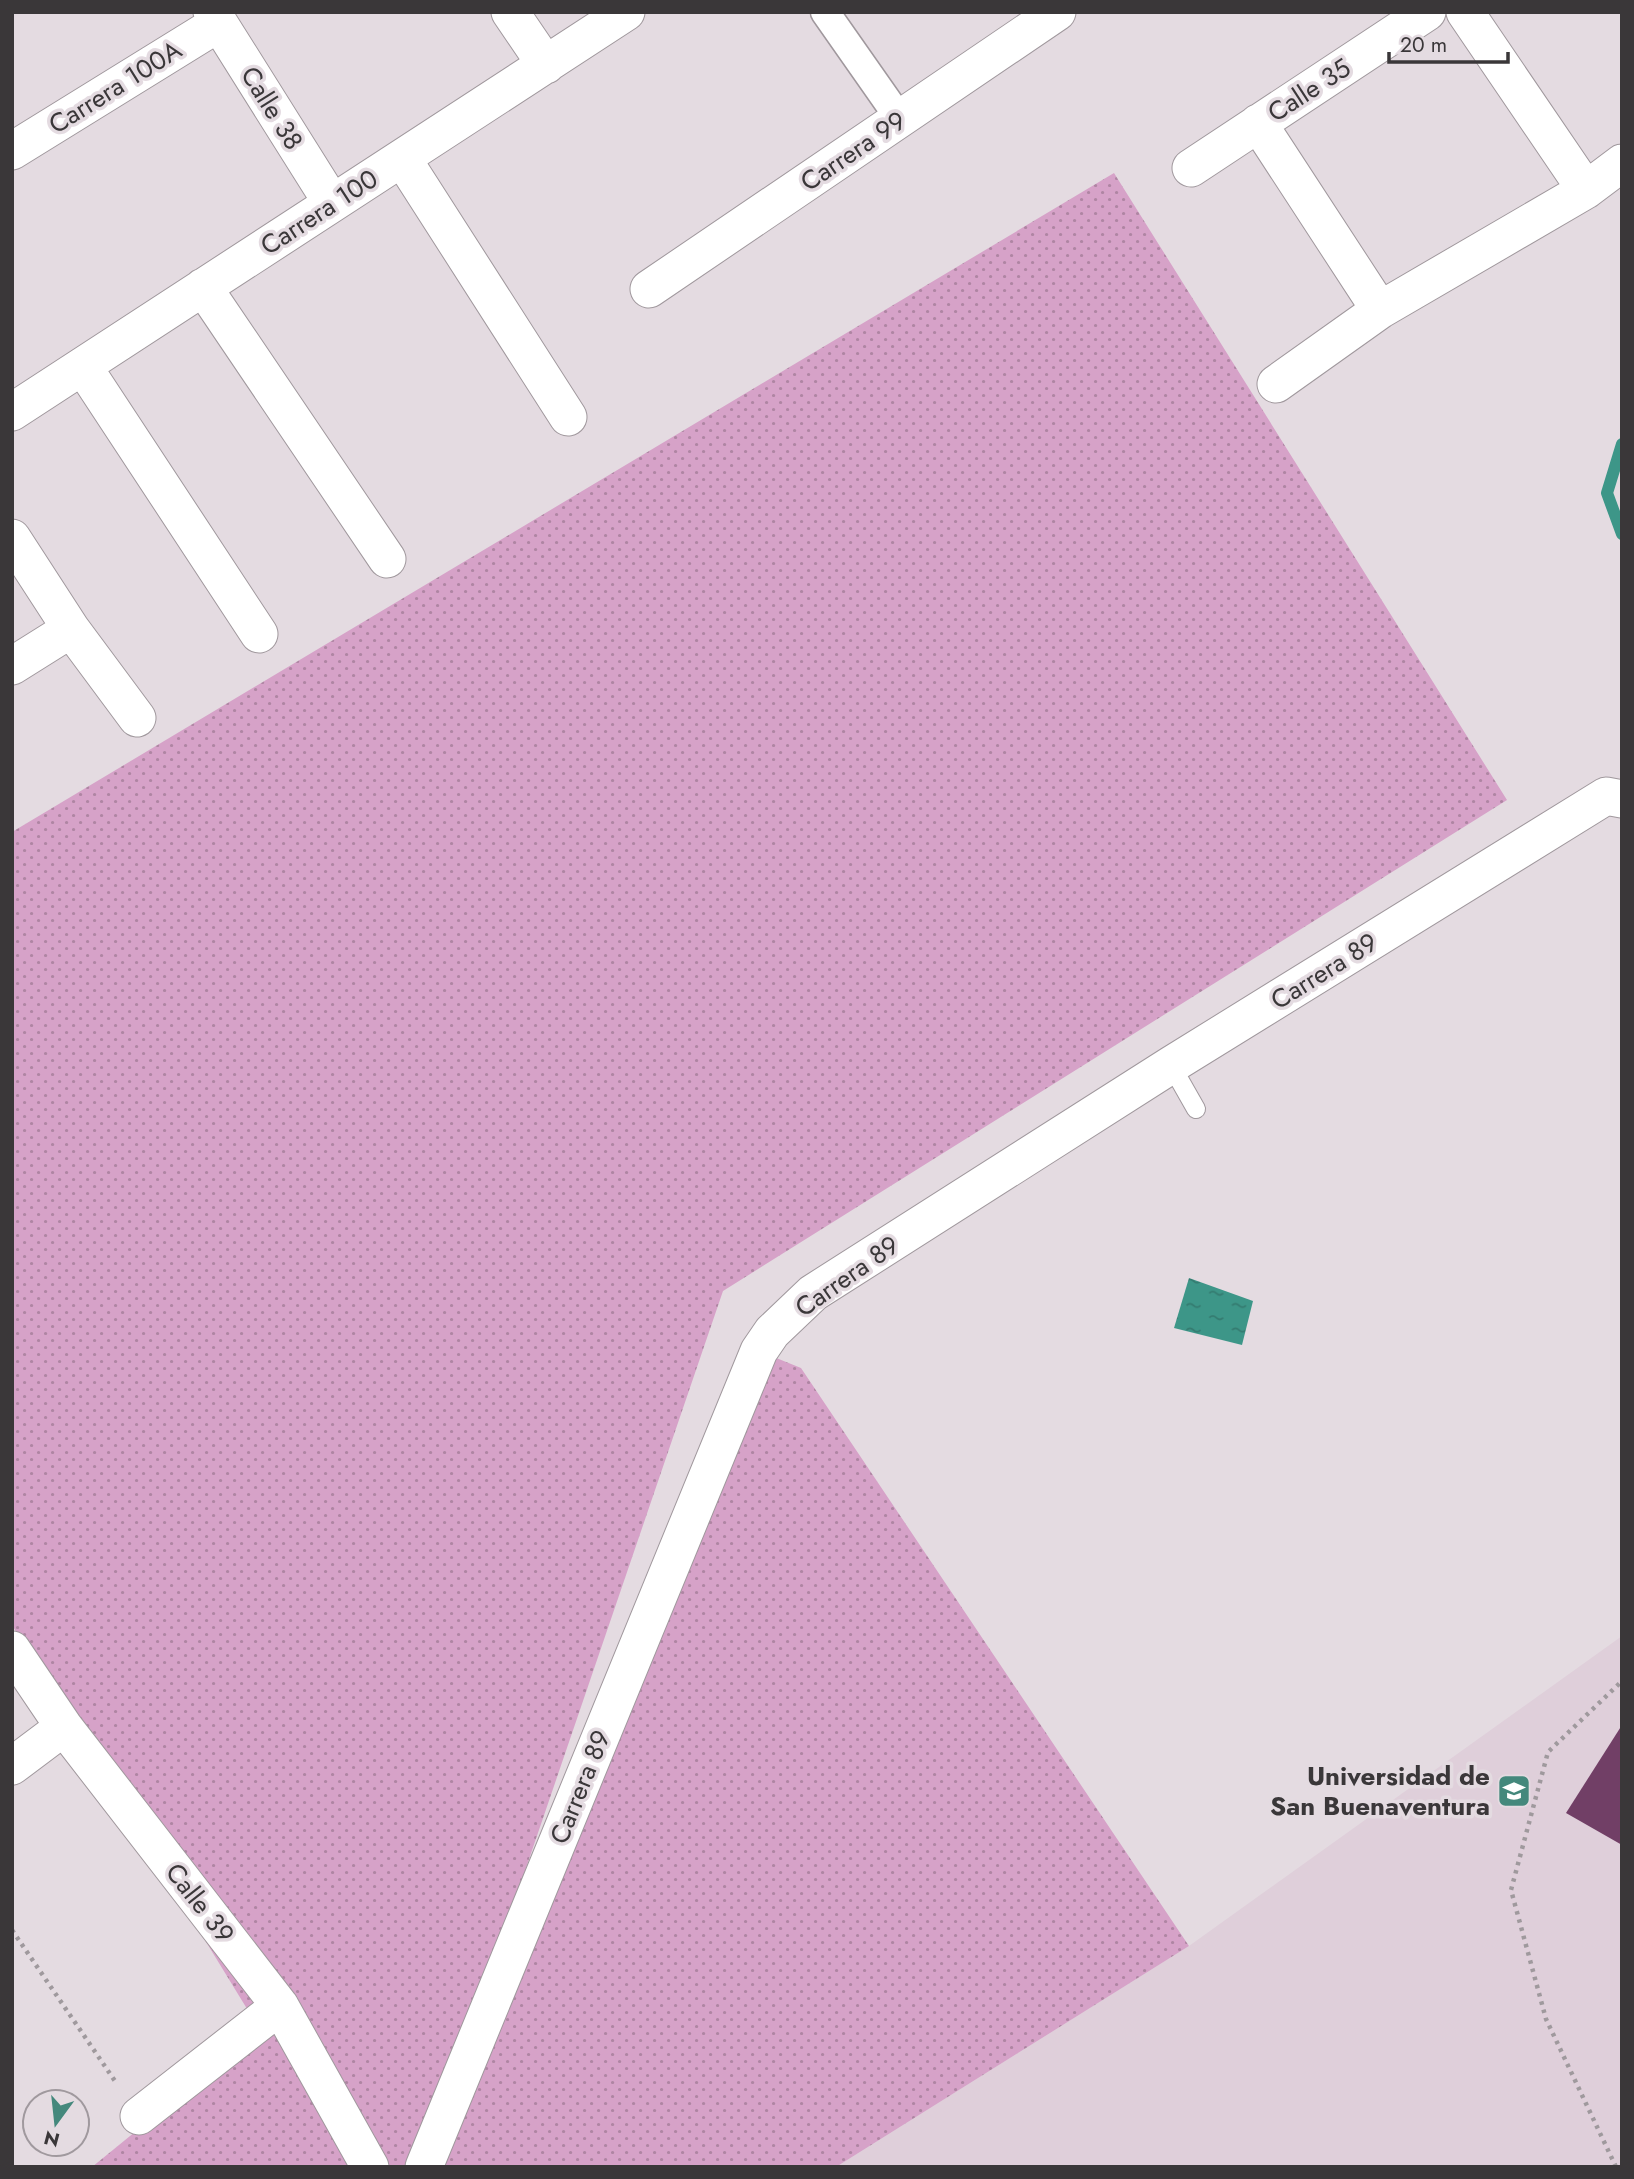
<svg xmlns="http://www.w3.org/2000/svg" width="1634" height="2179" viewBox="0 0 1634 2179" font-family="Jost,sans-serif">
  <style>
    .built { fill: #dfcfda }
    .grass { fill: url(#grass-dots) }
    .water { fill: url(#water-ripples) }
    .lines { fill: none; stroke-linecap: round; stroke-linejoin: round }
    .stream { stroke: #3d9688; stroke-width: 12 }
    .building { fill: #713f66 }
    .service-casing { stroke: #a0989d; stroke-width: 20 }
    .pedestrian-casing { stroke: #a0989d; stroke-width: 31 }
    .minor-casing { stroke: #a0989d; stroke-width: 39 }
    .path { stroke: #9f999d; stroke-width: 4.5; stroke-dasharray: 3.5 5; stroke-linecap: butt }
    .service { stroke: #fff; stroke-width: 18 }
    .pedestrian { stroke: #fff; stroke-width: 28 }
    .minor { stroke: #fff; stroke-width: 37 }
    .labels { text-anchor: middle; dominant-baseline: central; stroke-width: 7; stroke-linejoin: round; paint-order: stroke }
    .street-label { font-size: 26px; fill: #3a3739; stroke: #e4dbe1 }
    .poi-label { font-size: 26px; font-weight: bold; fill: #3a3739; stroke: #e4dbe1; text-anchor: end }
  </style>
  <defs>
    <pattern id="grass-dots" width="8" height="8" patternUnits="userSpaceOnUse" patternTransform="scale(1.75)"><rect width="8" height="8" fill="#d6a2c8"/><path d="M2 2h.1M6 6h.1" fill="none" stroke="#af85a3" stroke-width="1.8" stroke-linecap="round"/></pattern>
    <pattern id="water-ripples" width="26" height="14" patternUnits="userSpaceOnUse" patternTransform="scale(1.75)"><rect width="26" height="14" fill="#3d9688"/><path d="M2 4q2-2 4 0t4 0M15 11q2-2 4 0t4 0" fill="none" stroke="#347b70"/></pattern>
  </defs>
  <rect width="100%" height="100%" fill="#e4dbe1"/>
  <path class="built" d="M1622,1636v531h-786l353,-221z"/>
  <path class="grass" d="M1114,173l393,627 -784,491 -295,864 331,-804 42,17 388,578 -353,221h-744l168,-137 -248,-405v-793z"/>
  <path class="water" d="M1189,1278l64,23 -11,44 -68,-17z"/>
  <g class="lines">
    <path class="stream" d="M1622,444l-15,49 15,41"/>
  </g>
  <path class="building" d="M1622,1725v120l-56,-32z"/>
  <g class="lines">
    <defs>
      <path id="service" d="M1171,1065l25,44"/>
      <path id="pedestrian" d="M825,12l75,107"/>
      <path id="minor" d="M212,12l120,191
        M510,12l36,53
        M1465,12l121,178
        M1258,123l122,187
        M12,151l207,-128
        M402,158l166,259
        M1191,168l236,-156
        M203,287l184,272
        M649,289l408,-277
        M84,368l175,266
        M1276,384l104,-74 206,-120 36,-27
        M12,412l614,-400
        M12,538l59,91 66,89
        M12,666l59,-37
        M12,1650l52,77 216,279 90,161
        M12,1766l52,-39
        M139,2116l141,-110
        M424,2167l335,-816 13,-19 41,-39 358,-228 435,-269 16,3"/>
    </defs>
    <use href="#service" class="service-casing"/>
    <use href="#pedestrian" class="pedestrian-casing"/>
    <use href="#minor" class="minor-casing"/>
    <path class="path" d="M12,1930l105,154
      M1616,2167l-70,-148 -35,-129 37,-138 74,-71"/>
    <use href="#service" class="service"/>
    <use href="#pedestrian" class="pedestrian"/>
    <use href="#minor" class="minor"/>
  </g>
  <defs>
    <symbol id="university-square" viewBox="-11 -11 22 22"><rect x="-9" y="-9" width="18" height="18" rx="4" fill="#44887c" stroke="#e4dbe1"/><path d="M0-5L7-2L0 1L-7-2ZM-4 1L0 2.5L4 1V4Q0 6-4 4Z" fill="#fff"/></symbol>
  </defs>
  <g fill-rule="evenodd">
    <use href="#university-square" x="1495" y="1772" width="38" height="38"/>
  </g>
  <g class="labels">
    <g class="street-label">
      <text transform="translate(115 87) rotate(-32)">Carrera 100A</text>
      <text transform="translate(1309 90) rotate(-33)">Calle 35</text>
      <text transform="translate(272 108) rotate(58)">Calle 38</text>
      <text transform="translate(853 151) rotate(-34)">Carrera 99</text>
      <text transform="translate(319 212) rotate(-33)">Carrera 100</text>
      <text transform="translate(1324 971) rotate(-32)">Carrera 89</text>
      <text transform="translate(847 1276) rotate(-35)">Carrera 89</text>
      <text transform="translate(580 1787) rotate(-68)">Carrera 89</text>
      <text transform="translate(200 1903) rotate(52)">Calle 39</text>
    </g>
    <g class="poi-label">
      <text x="1490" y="1776">Universidad de<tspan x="1490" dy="30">San Buenaventura</tspan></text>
    </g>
  </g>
  <rect width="1634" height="2179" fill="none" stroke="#3a3739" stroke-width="28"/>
  <g transform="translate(56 2123) rotate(195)"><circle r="33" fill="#e4dbe1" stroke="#a0999e" stroke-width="2"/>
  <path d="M0-5L12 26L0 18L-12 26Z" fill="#44887c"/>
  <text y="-10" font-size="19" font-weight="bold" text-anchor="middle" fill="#3a3739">N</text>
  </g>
  <path d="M1389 52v10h119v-10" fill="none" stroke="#3a3739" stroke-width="3.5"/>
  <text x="1400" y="52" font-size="21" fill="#3a3739" stroke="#e4dbe1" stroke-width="5" paint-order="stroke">20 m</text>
</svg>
